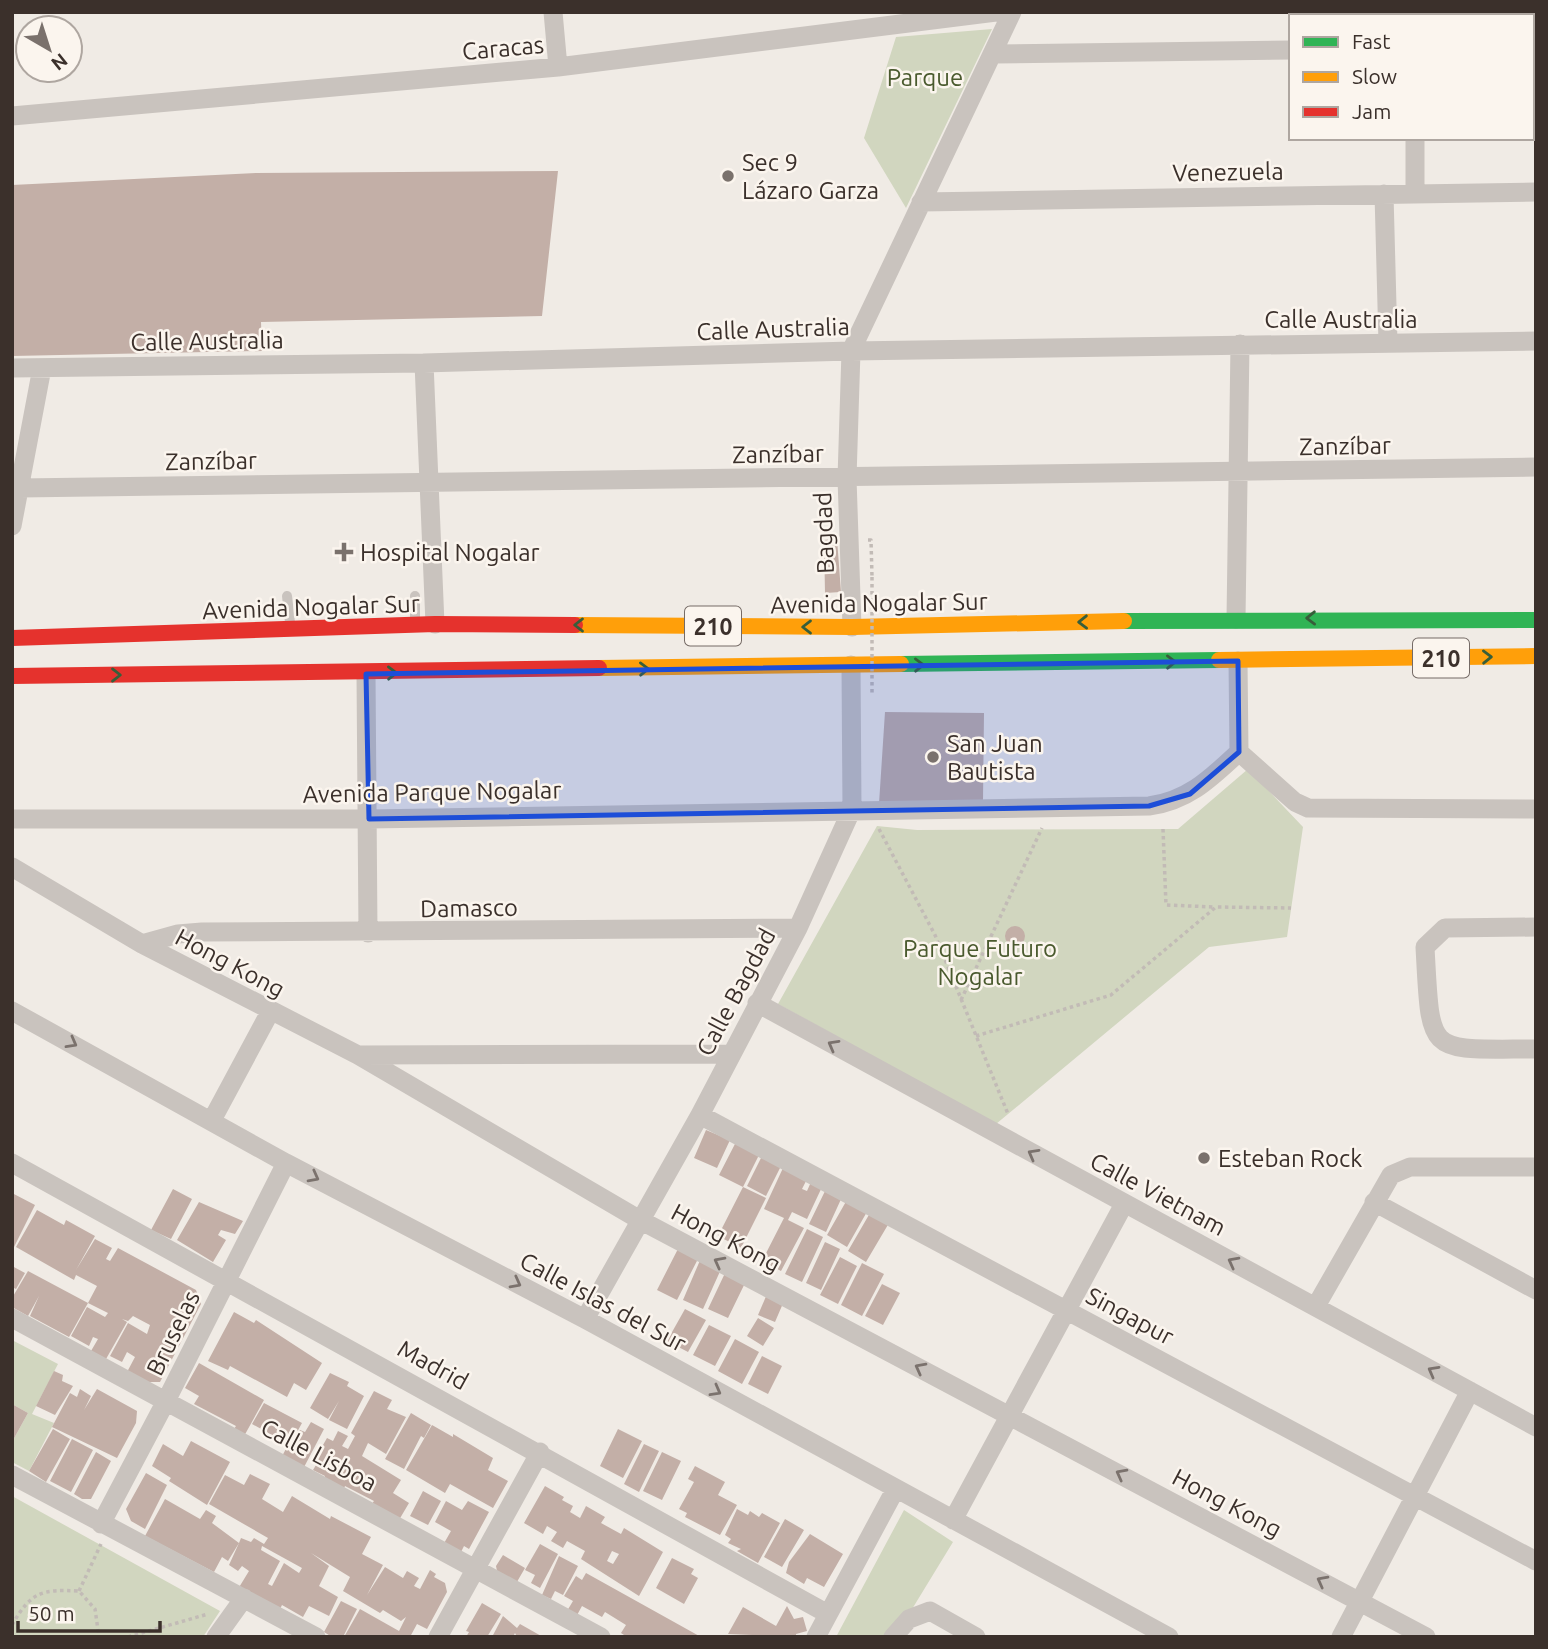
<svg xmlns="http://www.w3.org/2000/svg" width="1548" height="1649" viewBox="0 0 1548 1649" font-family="Ubuntu,sans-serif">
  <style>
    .green { fill: #d1d6bf }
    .building { fill: #c3afa7; fill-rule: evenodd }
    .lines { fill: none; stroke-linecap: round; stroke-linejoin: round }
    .path { stroke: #c2bbb6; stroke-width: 3.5; stroke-dasharray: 3.5 3.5; stroke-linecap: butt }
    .lane { stroke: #c9c3be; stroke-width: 10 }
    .street { stroke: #c9c3be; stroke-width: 19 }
    .fast { stroke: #30b455; stroke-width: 16 }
    .slow { stroke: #ff9f0a; stroke-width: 16 }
    .jam { stroke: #e5322d; stroke-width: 16 }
    .path-bridge { stroke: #c2bbb6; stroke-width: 3.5; stroke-dasharray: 3.5 3.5; stroke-linecap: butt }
    .oneway { stroke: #375e3a }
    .oneway2 { stroke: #7b726d }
    .marked { fill: #1d4ed8; fill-opacity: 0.2; stroke: #1d4ed8; stroke-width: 5; stroke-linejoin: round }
    .poi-dot { fill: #7a716c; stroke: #fbf5ee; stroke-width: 2.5 }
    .labels { text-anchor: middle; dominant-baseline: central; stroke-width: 5; stroke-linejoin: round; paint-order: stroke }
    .shield { fill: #fbf5ee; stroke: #756b66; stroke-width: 2 }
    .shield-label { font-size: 23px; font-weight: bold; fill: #3b302b }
    .street-label { font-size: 24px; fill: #3b302b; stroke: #fbf5ee }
    .park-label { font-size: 24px; fill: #4a5a2e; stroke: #fbf5ee }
    .poi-label { font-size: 24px; fill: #3b302b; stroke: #fbf5ee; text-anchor: start }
  </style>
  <rect width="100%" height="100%" fill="#f0ebe5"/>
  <path class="green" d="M992,29l-86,179 -42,-70 32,-101z
    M1248,769l55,58 -16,110 -78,10 -213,177 -218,-120 99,-178 40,4 261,-1z
    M12,1340l46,24 -26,50 22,9 -25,48 -17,-9v-20l16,-29 -16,-9z
    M12,1496l208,115 -17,26h-191z
    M904,1510l49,32 -58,95h-59z"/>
  <path class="building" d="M558,171l-16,145 -281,6 1,29 -250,5v-171l244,-12z
    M837,539l4,53 -16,1 -1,-53z
    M885,712l99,1 -1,87 -104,4z
    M1005 936a10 10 0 1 1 20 0a10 10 0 1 1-20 0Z
    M706,1130l24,10 -13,28 -23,-10z
    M736,1142l24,11 -17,34 -24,-12z
    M762,1156l19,10 -15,30 -19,-10z
    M783,1168l24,11 -5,10 5,2 4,-9 11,5 -15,32 -15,-7 -4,8 16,8 -23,43 -19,-10 22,-43 -20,-9z
    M743,1187l23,11 -25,50 -23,-12z
    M173,1189l19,10 -21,40 -20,-9z
    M826,1189l16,8 -16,35 -17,-8z
    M12,1193l23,12 -21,42 -2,-1z
    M848,1198l20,12 -21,37 -20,-12z
    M199,1202l44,19 -8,13 -14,-4 -3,5 8,5 -13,22 -36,-22z
    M37,1210l27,15 2,-5 29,16 -19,34 19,-31 17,9 -6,11 4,2 8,-13 78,42 5,14 -41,78h-18l-16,-8 9,-17 -8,-5 -5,10 -12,-6 18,-33 19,11 3,-9 -17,-9 -5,5 -6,-2 5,3 -21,37 -15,-8 7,-12 -5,-2 -4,9 -18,-10 16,-29 18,10 3,-4 -20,-10 -19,34 -39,-21 9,-20 -11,20 -16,-9v-9l16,-27 60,32 9,-17 -21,-11 -2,5 -58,-33z
    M870,1213l19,10 -23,39 -18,-11z
    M807,1229l16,8 -21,45 -17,-8z
    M825,1242l15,7 -19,41 -15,-7z
    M680,1245l20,10 -23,45 -20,-10z
    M840,1257l17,9 -19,38 -18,-9z
    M701,1258l21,9 -19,42 -20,-9z
    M862,1263l22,11 -22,42 -21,-11z
    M12,1266l13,7 -9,16 -4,-2z
    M726,1271l20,10 -18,37 -20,-9z
    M882,1284l18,9 -17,32 -18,-9z
    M767,1294l17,7 -9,21 -17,-7z
    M685,1309l21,11 -18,32 -21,-11z
    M234,1312l20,11 2,-3 66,43 -16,27 -12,-7 -7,14 -57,-31 -2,4 -20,-9z
    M758,1318l16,10 -11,18 -16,-10z
    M709,1325l22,11 -16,30 -22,-11z
    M735,1339l24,13 -17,32 -24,-13z
    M762,1356l20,10 -14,28 -20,-10z
    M199,1363l65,37 -21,38 -11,-6 4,-6 -42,-22 5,-8 -14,-8z
    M54,1371l9,4 -1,6 11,5 -18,29 -19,-9z
    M330,1373l19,9 -2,4 17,10 -17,33 -18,-9 10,-19 -11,18 -18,-11z
    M80,1389l11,7 -7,14 13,-21 40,22 -1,12 -19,35 -65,-31 18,-34 7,4z
    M374,1391l18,9 -5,9 19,8 -20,37 -18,-11 -6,13 39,24 -8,13 16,10 -10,17 -28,-15 3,-4 -29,-15 -2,5 -19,-11 1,-4 -12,-6 6,-10 -4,-1 12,-21 6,3 5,-10 10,5 -6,10 6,3 7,-13 -4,-3z
    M264,1403l38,20 -12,22 -38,-21z
    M12,1404l16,9 -16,29z
    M411,1413l20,12 -7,13 -3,-2 -17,33 -19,-10z
    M311,1422l13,7 -22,42 -22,-11 8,-15 3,2 9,-17 5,2z
    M432,1425l21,12v-3l40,24 -5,12 20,11 -15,27 -43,-24 -5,9 -39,-23z
    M53,1429l17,10 -24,43 -17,-11z
    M618,1429l24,12 -19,37 -23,-12z
    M72,1439l21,11 -22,42 -21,-11z
    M191,1441l39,21 -23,43 -38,-24 2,-3 -19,-12 11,-22 20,12z
    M644,1444l15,7 -20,41 -15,-8z
    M96,1452l15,9 -20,38h-9l-8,-5z
    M662,1452l19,9 -19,39 -19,-9z
    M695,1466l30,16 -7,13 19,10 -17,30 -35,-18 2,-4 -8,-4 15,-27 -6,-3z
    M146,1473l21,12 -22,44 -14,-8 -5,-12z
    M250,1474l20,10 -8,15 21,13 9,-16 38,23 1,-3 40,21 -9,17 21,11 -16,30 18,-28 18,11 4,-7 12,7 -5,8 6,3 10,-19 6,4 -2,3 11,6 2,9 -20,37 -10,-5 -7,13h-66l16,-28 39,22 7,-14 -5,4 -18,-11 -3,3 -37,-22 7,-14 -39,-24 18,13 -10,20 19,11 -9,19 -20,-10 -6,11 -21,-12 -3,6 -41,-22 11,-18 -7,-5 -4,5 -9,-6 10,-22 -11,18 -6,-4 -8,15 -69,-36 20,-37 35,20 6,-9 10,6 -4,7 27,20 2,-5 10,4 3,-4 10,6 4,-6 -59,-34 16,-29 19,10zM262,1546l40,22 -3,5 -15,-10 -12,23 -4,-2 12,-23 -19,-11z
    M545,1486l19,11 -2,3 11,6 -3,6 10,6 6,-12 19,11 -4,6 20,11 3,-6 39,24 -24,44 -58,-37 4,-8 -18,-10 -4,7 -12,-7 6,-9 -10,-6 -4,8 -19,-11zM612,1551l7,3 -6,10 -6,-3z
    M423,1491l18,10 -13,24 -18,-9z
    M446,1501l16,9 6,-9 21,11 -20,37 -5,-3 -4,8 -17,-9 8,-14 -16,-9z
    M737,1509l11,6 2,-4 9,6 3,-4 18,10 -22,40 -21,-12 4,-2 -13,-6 3,-4 -6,-4z
    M785,1519l19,11 -22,37 -18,-10z
    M810,1534l33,20 -19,33 -17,-9 -3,6 -18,-11 3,-11z
    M540,1544l18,10 -18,34 -9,-5 4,-8 -10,-5z
    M503,1555l22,13 -11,19 -16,-11 -2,-10z
    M559,1556l19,10 -15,29 -8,-4 -4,8 -9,-4z
    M672,1558l22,11 -3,5 7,4 -14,26 -28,-16z
    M586,1573l115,64h-74l-6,-4 5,-8 -21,-13 -3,5 -20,-11 -6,11 -9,-6 6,-10 -9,-5 12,-20 6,4z
    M341,1601l16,8 -14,28h-11l-8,-5z
    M482,1603l19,11 -14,23h-21l3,-5 -3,-1z
    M787,1606l7,13 9,-2 4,14 -11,3v3l-68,-3 15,-27 33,19z
    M503,1616l14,12 3,-4 23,13h-26l-2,-4 -2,4h-21z"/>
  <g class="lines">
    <path class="path" d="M868,540h3l1,37
      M879,829l56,106 73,179
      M1163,829l3,76 48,2
      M961,1000l81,-172
      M976,1036l135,-41 105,-88 75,1
      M79,1591l22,-47
      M12,1625c19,-33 29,-36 67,-34l16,18 4,28
      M128,1637l80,-23"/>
    <path class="lane" d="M287,596l3,27
      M415,620v-24"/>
    <path class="street" d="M553,12l5,55
      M1532,45h4
      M995,54l296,-4
      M12,116l546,-49 438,-55
      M1415,138v56
      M1384,194l4,149
      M921,202l615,-10
      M424,363l11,261
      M12,368l412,-5 427,-12 685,-10
      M20,488l1516,-21
      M12,526l30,-158
      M1236,619l4,-275
      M852,627l-5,-149 4,-127 161,-339
      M1238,661l1,91
      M366,674l2,259
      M1239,752l56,50 13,6 228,1
      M12,819h357l780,-13c39,-5 62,-28 90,-54
      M12,867l130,77 216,111 282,165 786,417
      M1536,927l-91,1 -20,19c6,111 1,102 111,102
      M142,944l36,-10 24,-2 596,-4
      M757,1003l779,424
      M12,1011l274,152 299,156 584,318
      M360,1055l370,-1
      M700,1115l836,446
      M212,1120l58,-108
      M12,1163l816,451
      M1374,1202l162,88
      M1316,1306l75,-131 19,-8h126
      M12,1318l589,319
      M585,1319l115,-204 98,-187 54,-119 -1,-144
      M12,1475l304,162
      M953,1520l171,-316
      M101,1524l65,-123 120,-238
      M216,1637l28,-39
      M438,1637l102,-185
      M816,1637l79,-147
      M893,1637l16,-18 21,-8 46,26
      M1341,1637l129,-246"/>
    <path class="fast" d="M1124,621l412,-1
      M901,664l318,-4"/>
    <path class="slow" d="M575,625l277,2 272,-6
      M1219,660l317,-4
      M599,668l302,-4"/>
    <path class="jam" d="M12,638l423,-14 140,1
      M12,676l587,-8"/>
    <path class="path-bridge" d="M872,577v117"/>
  </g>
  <defs><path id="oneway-chevron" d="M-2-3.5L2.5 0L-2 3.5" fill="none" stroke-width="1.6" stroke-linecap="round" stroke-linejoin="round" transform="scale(1.75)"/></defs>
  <g class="oneway">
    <use href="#oneway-chevron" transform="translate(1311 618) rotate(179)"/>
    <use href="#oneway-chevron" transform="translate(1083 622) rotate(179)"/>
    <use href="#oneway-chevron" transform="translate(579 625) rotate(-180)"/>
    <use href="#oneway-chevron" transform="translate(807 627) rotate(-180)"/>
    <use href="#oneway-chevron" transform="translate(1487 657) rotate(-1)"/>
    <use href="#oneway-chevron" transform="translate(1171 662) rotate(-1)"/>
    <use href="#oneway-chevron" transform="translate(919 665) rotate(-1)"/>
    <use href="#oneway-chevron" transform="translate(644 669) rotate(-1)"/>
    <use href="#oneway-chevron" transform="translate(392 673) rotate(-1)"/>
    <use href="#oneway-chevron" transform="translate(116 675)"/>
  </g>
  <g class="oneway2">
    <use href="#oneway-chevron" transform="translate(72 1043) rotate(29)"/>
    <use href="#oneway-chevron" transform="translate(833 1045) rotate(-151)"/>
    <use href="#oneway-chevron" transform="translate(1033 1154) rotate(-151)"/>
    <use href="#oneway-chevron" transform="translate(314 1177) rotate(28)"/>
    <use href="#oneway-chevron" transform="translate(719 1262) rotate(-152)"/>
    <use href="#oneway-chevron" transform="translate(1233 1262) rotate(-152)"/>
    <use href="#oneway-chevron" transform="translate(516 1283) rotate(28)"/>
    <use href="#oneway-chevron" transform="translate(920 1368) rotate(-152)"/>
    <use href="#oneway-chevron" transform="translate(1433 1371) rotate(-151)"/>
    <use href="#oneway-chevron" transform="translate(716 1391) rotate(29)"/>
    <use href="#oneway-chevron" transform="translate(1121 1474) rotate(-152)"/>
    <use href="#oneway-chevron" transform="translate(1322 1581) rotate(-152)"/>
  </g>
  <path class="marked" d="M1238,661l1,91 -49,42 -41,12 -780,13 -3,-145z"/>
  <g class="poi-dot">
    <circle cx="728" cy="176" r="7"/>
    <path d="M340.5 541.5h7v7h7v7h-7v7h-7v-7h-7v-7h7z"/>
    <circle cx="933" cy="757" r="7"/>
    <circle cx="1204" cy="1158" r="7"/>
  </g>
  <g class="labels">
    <g class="shield">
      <rect x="685" y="606.5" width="56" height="39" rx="5"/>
      <rect x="1413" y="638.5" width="56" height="39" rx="5"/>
    </g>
    <g class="shield-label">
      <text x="713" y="626">210</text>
      <text x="1441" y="658">210</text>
    </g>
    <g class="street-label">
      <text transform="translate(503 48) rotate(-5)">Caracas</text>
      <text transform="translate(1228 172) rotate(-1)">Venezuela</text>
      <text x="1341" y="319">Calle Australia</text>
      <text transform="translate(773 329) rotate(-2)">Calle Australia</text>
      <text transform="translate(207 341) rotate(-1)">Calle Australia</text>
      <text transform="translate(1345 446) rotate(-1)">Zanzíbar</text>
      <text transform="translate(778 454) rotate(-1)">Zanzíbar</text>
      <text transform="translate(211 461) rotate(-1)">Zanzíbar</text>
      <text transform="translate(824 533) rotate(-92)">Bagdad</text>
      <text transform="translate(879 603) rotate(-1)">Avenida Nogalar Sur</text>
      <text transform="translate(311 607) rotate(-2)">Avenida Nogalar Sur</text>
      <text transform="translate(432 792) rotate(-1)">Avenida Parque Nogalar</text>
      <text transform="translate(469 908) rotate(-1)">Damasco</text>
      <text transform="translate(230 963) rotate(28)">Hong Kong</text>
      <text transform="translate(736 992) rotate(-62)">Calle Bagdad</text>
      <text transform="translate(1158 1194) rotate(28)">Calle Vietnam</text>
      <text transform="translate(726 1238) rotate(28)">Hong Kong</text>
      <text transform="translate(603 1302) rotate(28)">Calle Islas del Sur</text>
      <text transform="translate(1130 1316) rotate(28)">Singapur</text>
      <text transform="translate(173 1333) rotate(-64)">Bruselas</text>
      <text transform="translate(433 1365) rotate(29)">Madrid</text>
      <text transform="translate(319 1455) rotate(28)">Calle Lisboa</text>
      <text transform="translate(1227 1503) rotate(28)">Hong Kong</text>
    </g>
    <g class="park-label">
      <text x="925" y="77">Parque</text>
      <text x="980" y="948">Parque Futuro<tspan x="980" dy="28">Nogalar</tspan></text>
    </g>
    <g class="poi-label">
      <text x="742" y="162">Sec 9<tspan x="742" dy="28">Lázaro Garza</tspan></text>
      <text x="360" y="552">Hospital Nogalar</text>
      <text x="947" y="743">San Juan<tspan x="947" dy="28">Bautista</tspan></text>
      <text x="1218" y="1158">Esteban Rock</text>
    </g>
  </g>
  <rect width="1548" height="1649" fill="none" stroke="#3b302b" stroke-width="28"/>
  <rect x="1289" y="14" width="245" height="126" fill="#fbf5ee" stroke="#aea6a0" stroke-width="2"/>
  <rect x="1303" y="37" width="35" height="10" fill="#30b455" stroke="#aea6a0" stroke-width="2"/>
  <text x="1352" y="49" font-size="21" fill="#3b302b">Fast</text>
  <rect x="1303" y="72" width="35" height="10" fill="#ff9f0a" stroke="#aea6a0" stroke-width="2"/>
  <text x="1352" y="84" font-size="21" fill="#3b302b">Slow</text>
  <rect x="1303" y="107" width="35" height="10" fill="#e5322d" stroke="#aea6a0" stroke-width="2"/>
  <text x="1352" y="119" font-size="21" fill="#3b302b">Jam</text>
  <g transform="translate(49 49) rotate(141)"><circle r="33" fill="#fbf5ee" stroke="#aea6a0" stroke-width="2"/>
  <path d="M0-5L12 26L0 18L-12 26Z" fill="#7a716c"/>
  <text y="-10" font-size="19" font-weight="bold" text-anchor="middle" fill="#3b302b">N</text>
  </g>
  <path d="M18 1621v10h142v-10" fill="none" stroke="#3b302b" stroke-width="3.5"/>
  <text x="28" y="1621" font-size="21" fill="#3b302b" stroke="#fbf5ee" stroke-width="5" paint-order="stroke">50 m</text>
</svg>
